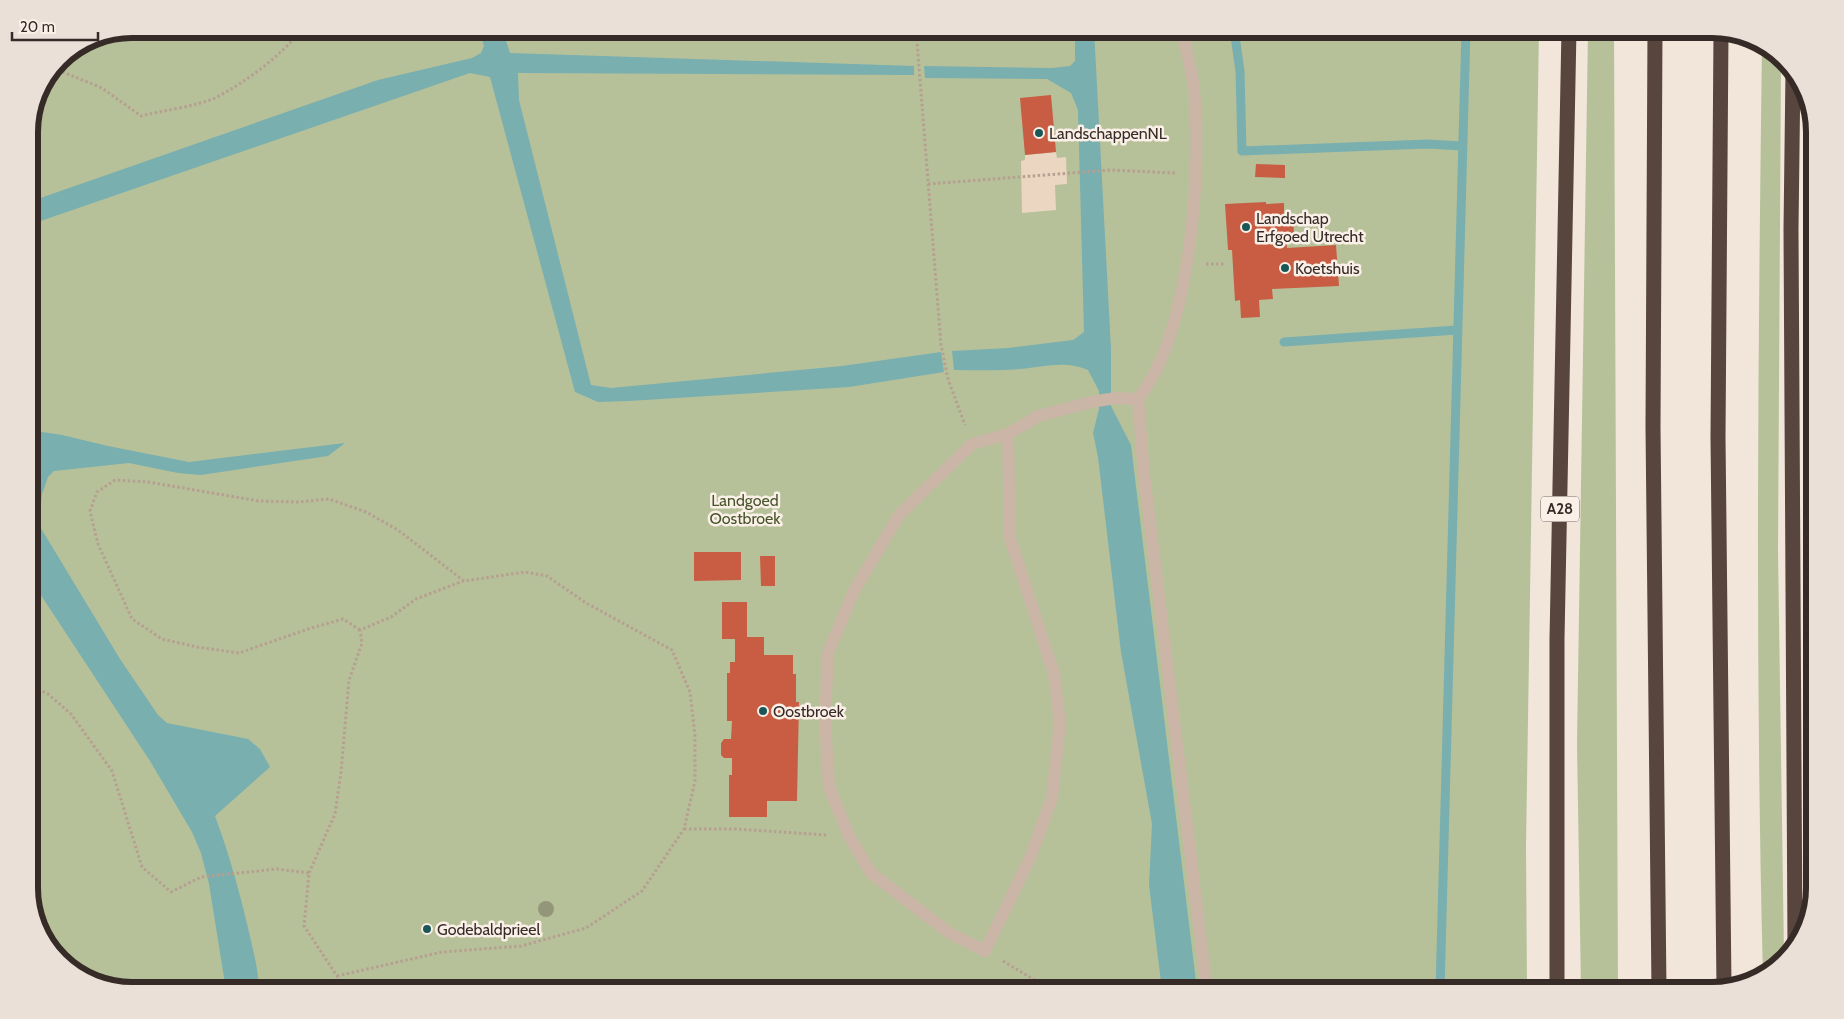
<svg xmlns="http://www.w3.org/2000/svg" width="1844" height="1019" viewBox="0 0 1844 1019" font-family="Cabin,sans-serif">
  <style>
    .green { fill: #b6c19a }
    .plaza { fill: #ead6c1 }
    .water { fill: #79afaf }
    .lines { fill: none; stroke-linecap: round; stroke-linejoin: round }
    .stream { stroke: #79afaf; stroke-width: 9 }
    .building { fill: #c85d43 }
    .path { stroke: #b69f90; stroke-width: 3; stroke-dasharray: 2.5 2.5; stroke-linecap: butt }
    .lane { stroke: #cab5a6; stroke-width: 12 }
    .highway { stroke: #57453e; stroke-width: 15 }
    .tree { fill: #949679 }
    .poi-dot { fill: #1c5758; stroke: #faf0e7; stroke-width: 2 }
    .labels { text-anchor: middle; dominant-baseline: central; stroke-width: 5; stroke-linejoin: round; paint-order: stroke }
    .shield { fill: #faf0e7; stroke: #716661; stroke-width: 1 }
    .shield-label { font-size: 15px; font-weight: bold; fill: #362b27 }
    .poi-label { font-size: 16px; fill: #362b27; stroke: #faf0e7; text-anchor: start }
    .park-label { font-size: 16px; fill: #47552a; stroke: #faf0e7 }
    .rim { fill: none; stroke: #362b27; stroke-width: 6 }
  </style>
  <rect width="100%" height="100%" fill="#f2e6da"/>
  <path class="green" d="M132,29h1330l-1,101 9,-101h69l-13,817 1,144h-1395l-51,-13 -35,-33 -17,-50v-769l8,-33 22,-33 34,-23z
    M1588,29h26l4,961h-37l-4,-246z
    M1762,42l19,17 -3,492 6,405 -21,21c-8,-312 -5,-624 -1,-935z"/>
  <path class="plaza" d="M1056,152l1,6 9,-1 1,27 -12,1 1,25 -34,3 -1,-52 4,-1v-5z"/>
  <path class="water" d="M479,29h23l8,24 404,13v9l-396,-2 1,27 72,285 20,3 231,-22 99,-14 3,20 -95,15 -220,14 -31,1 -23,-10 -85,-315 -20,-4 -441,152v-23l349,-122 94,-22 9,-5 3,-7z
    M1075,29h19l17,320v57l20,39 66,545h-35l-13,-105 3,-61 -31,-172 -23,-195 -5,-24 6,-24v-18l-11,-21c-24,-10 -43,-3 -68,-1 -21,2 -44,1 -66,1l-2,-19 56,-3 65,-8 11,-8 -6,-222 -7,-17 -24,-14 -122,-1 -1,-12 128,2 18,-2 5,-5z
    M29,430l33,5 46,11 81,16 156,-19 -17,13 -127,19 -23,-2 -49,-10 -75,8 -6,6 -6,17 -3,31 81,134 38,56 9,8 81,16 12,10 10,18 -55,49c16,43 27,85 37,129 4,18 6,26 7,45h-33l-17,-106 -8,-31 -9,-21 -42,-71 -121,-184z"/>
  <g class="lines">
    <path class="stream" d="M1234,29l6,42 2,80 186,-7 34,2
      M1284,342l173,-12
      M1440,990l26,-961"/>
  </g>
  <path class="building" d="M1051,95l5,57 -31,3 -5,-57z
    M1256,164l29,1v13l-30,-1z
    M1266,202v2l18,-1v12h9l1,20h-8l1,13 49,-3 3,41 -67,3 1,10 -14,1 1,17 -19,1 -1,-18 -5,1 -3,-51h-4l-3,-46z
    M694,552h47v28l-47,1z
    M760,556h15v30h-14z
    M722,602h25v35h17v18h29v19h3v28h3l-2,99h-30v16h-38v-42h3v-17h-8l-3,-3v-12l3,-4h7l1,-18h-5v-48h3v-11h5v-23h-13z"/>
  <g class="lines">
    <path class="path" d="M916,29l25,316 7,34 17,46
      M53,68l49,20 39,28c20,-5 56,-10 74,-18 31,-16 66,-42 87,-69
      M928,184l182,-14 65,3
      M1206,264h18
      M29,685l19,9 23,20 41,57 30,96 29,25 30,-15 76,-8 32,4 -5,53 33,50 6,14
      M684,829h52l90,6
      M309,873l26,-59 6,-42 8,-92 13,-37 -2,-13 31,-13 25,-18 47,-18
      M1003,961l48,29
      M337,976l105,-24 79,-6 65,-18 56,-37 42,-62 11,-48v-45l-5,-44 -18,-42 -86,-47 -39,-27 -22,-4 -61,9 -66,-51 -32,-18 -37,-13 -32,3 -38,-1 -111,-19 -33,-2 -18,12 -7,19 8,33 34,75 30,20 35,8 42,6 69,-24 35,-10 17,11"/>
    <path class="lane" d="M1138,399l6,75 63,516
      M1008,434l2,104 44,136 6,49 -8,75 -22,60 -45,93 -37,-19 -77,-59 -22,-37 -20,-49 -4,-68 3,-66 26,-62 45,-76 73,-71 36,-10 30,-18 53,-14 25,-4 22,1c53,-67 64,-227 56,-310 -2,-20 -8,-41 -13,-60"/>
    <path class="highway" d="M1655,29l-2,398 6,563
      M1721,31l-3,406 6,550
      M1793,70l-2,159 4,716
      M1557,990v-351l12,-610"/>
  </g>
  <circle class="tree" cx="546" cy="909" r="8"/>
  <g class="poi-dot">
    <circle cx="1039" cy="133" r="5"/>
    <circle cx="1246" cy="227" r="5"/>
    <circle cx="1285" cy="268" r="5"/>
    <circle cx="763" cy="711" r="5"/>
    <circle cx="427" cy="929" r="5"/>
  </g>
  <g class="labels">
    <rect class="shield" x="1541" y="496.5" width="38" height="25" rx="4"/>
    <g class="shield-label">
      <text x="1560" y="509">A28</text>
    </g>
    <g class="poi-label">
      <text x="1049" y="133">LandschappenNL</text>
      <text x="1256" y="218">Landschap<tspan x="1256" dy="18">Erfgoed Utrecht</tspan></text>
      <text x="1295" y="268">Koetshuis</text>
      <text x="773" y="711">Oostbroek</text>
      <text x="437" y="929">Godebaldprieel</text>
    </g>
    <g class="park-label">
      <text x="745" y="500">Landgoed<tspan x="745" dy="18">Oostbroek</tspan></text>
    </g>
  </g>
  <path d="M0 0H1844V1019H0ZM132 38H1712A94 94 0 0 1 1806 132V888A94 94 0 0 1 1712 982H132A94 94 0 0 1 38 888V132A94 94 0 0 1 132 38Z" fill="#eae0d8" fill-rule="evenodd"/>
  <path class="rim" d="M132 38H1712A94 94 0 0 1 1806 132V888A94 94 0 0 1 1712 982H132A94 94 0 0 1 38 888V132A94 94 0 0 1 132 38Z"/>
  <path d="M12 32v8h86v-8" fill="none" stroke="#362b27" stroke-width="2.5"/>
  <text x="20" y="32" font-size="15" fill="#362b27" stroke="#faf0e7" stroke-width="4" paint-order="stroke">20 m</text>
</svg>
